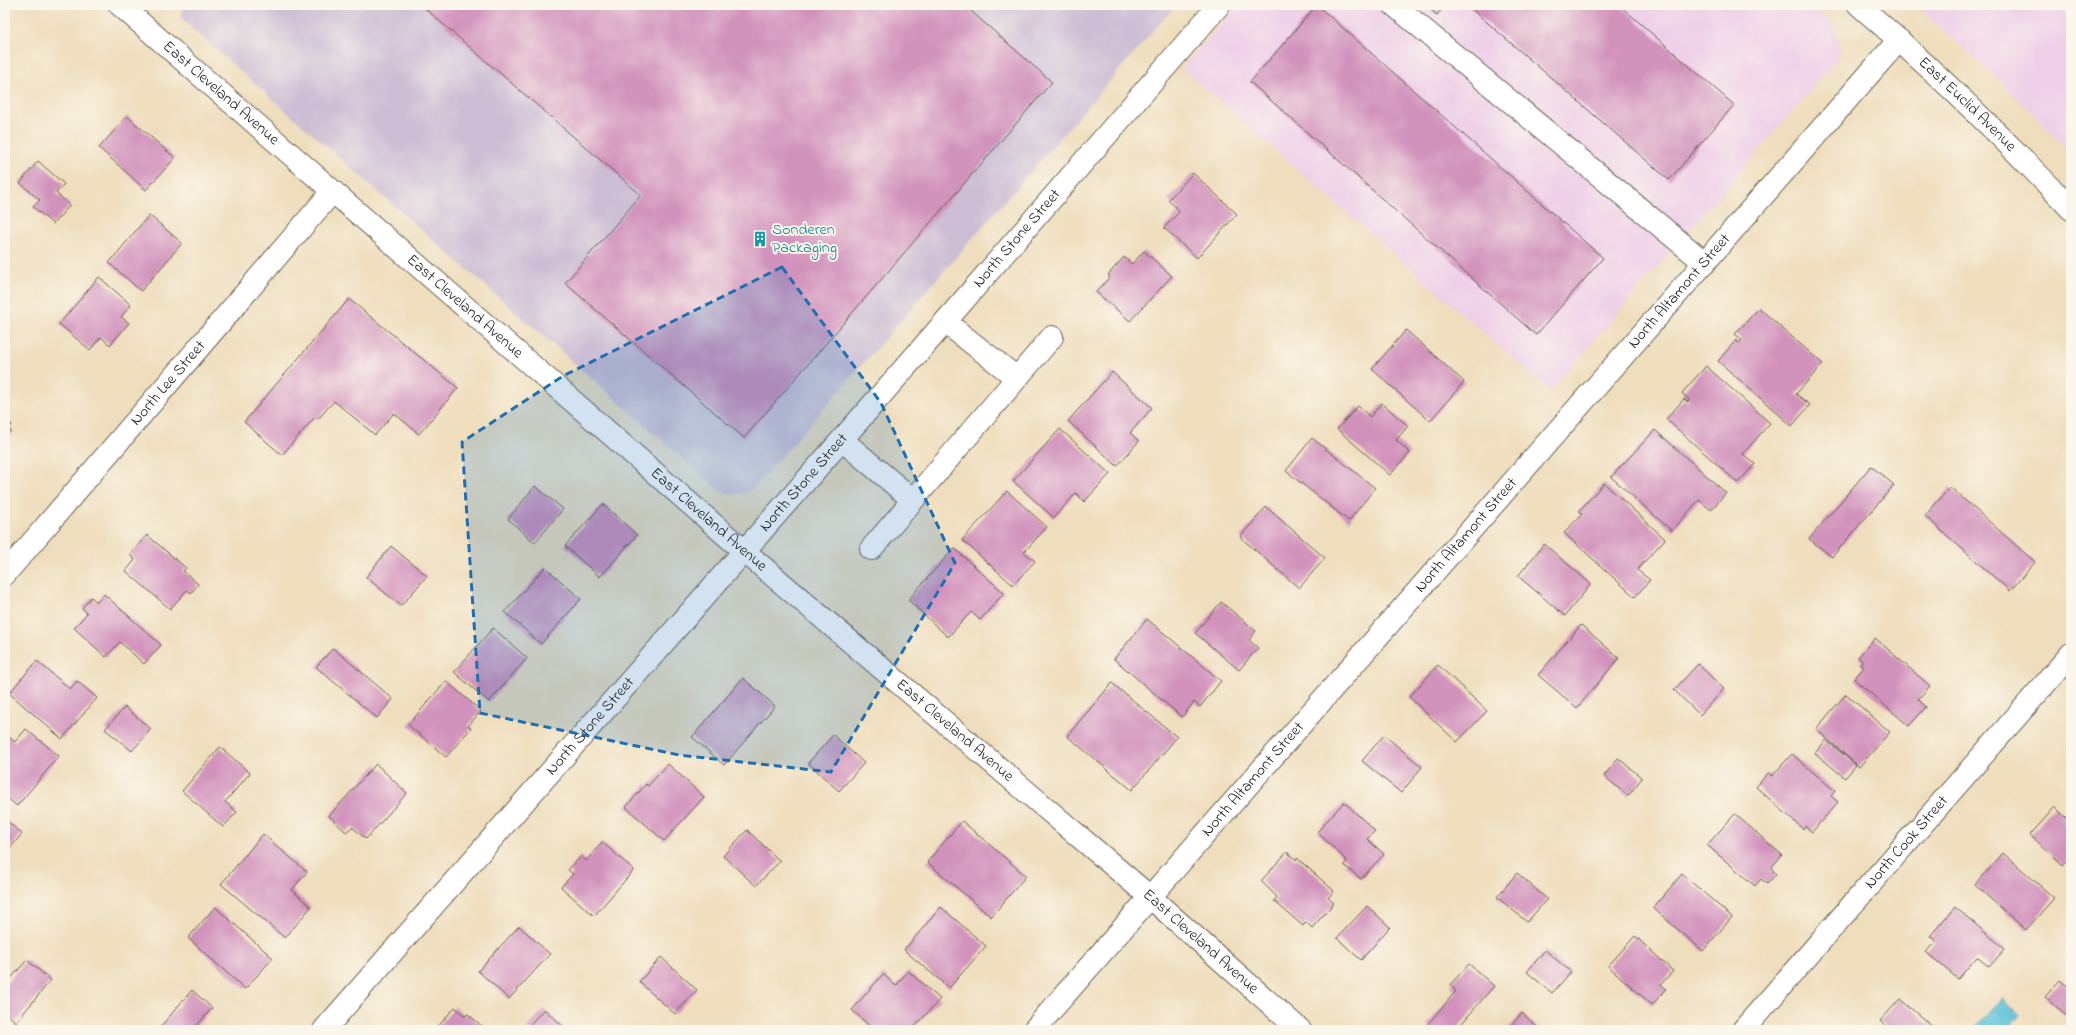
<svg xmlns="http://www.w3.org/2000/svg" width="2076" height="1035" viewBox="0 0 2076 1035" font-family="'Indie Flower',sans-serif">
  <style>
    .built { fill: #eed0e8 }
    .industrial { fill: #ccbed4 }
    .water { fill: #5ac1d7; stroke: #3b6e7a }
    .building { fill: #d192bc }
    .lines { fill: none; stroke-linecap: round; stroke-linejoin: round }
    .minor-casing { stroke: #666054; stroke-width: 24 }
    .major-casing { stroke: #666054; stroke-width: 24 }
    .minor { stroke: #fff; stroke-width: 22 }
    .major { stroke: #fff; stroke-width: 22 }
    .marked { fill: #1f6fb2; fill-opacity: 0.2; stroke: #1f6fb2; stroke-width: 3; stroke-dasharray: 8 5; stroke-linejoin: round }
    .labels { text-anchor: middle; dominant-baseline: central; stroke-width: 4; stroke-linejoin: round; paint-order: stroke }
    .street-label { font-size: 16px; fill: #1c1c1c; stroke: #fbf7ec }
    .culture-label { font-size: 16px; fill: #0d838f; stroke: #fbf7ec; text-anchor: start }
  </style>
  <rect width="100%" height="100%" fill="#fbf7ec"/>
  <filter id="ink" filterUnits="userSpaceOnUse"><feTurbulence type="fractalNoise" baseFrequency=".025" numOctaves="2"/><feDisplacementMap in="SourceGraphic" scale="8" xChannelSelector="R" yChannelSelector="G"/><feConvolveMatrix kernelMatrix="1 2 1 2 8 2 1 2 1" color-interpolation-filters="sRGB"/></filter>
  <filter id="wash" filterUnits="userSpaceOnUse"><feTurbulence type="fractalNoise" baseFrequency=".012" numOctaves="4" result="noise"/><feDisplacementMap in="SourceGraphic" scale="16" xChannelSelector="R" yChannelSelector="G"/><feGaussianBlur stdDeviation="0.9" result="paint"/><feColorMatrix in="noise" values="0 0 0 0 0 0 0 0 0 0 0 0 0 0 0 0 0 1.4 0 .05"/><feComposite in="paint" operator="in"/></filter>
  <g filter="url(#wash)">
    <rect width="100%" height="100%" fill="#efdebd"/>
    <path class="built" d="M1238,5h572l21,18 7,11 2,17 -5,11 -285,329 -368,-323z
      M1915,5h156v148l-73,-74z"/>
    <path class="industrial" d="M181,5h995l-418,479 -9,7 -11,3h-11l-9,-5 -529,-463 -7,-8z"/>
    <path class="water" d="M2003,998l17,17 -15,15h-33z"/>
    <g id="blocks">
      <path class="building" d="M421,5h543l88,77 -308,356 -179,-155 76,-88z
        M1317,5l286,253 -67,77 -286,-253z
        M1425,5h21l-9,10z
        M1467,5h152l115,100 -65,75z
        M127,116l48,42 -29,32 -47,-42z
        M38,161l26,23 -8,9 14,12 -17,19 -20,-17 7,-7 -20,-17z
        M1193,173l44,41 -40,44 -33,-30 16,-17 -12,-11z
        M149,215l33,28 -41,48 -32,-28z
        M1144,251l28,25 -42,45 -34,-29 14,-15 -2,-2 16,-18 8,7z
        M99,277l32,28 -10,12 8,6 -19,22 -9,-8 -11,13 -31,-26z
        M349,299l109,89 -39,46 -25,-21 -19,22 -41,-34 -16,18 -3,-2 -33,38 -38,-33z
        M1759,308l64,56 -27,30 14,11 -18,21 -74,-65 18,-21 3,3 3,-3 -7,-6z
        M1406,330l58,52 -34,39 -58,-52z
        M1706,366l64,57 -27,31 12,10 -17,19 -72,-64 18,-20 4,3 1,-2 -7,-7z
        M1112,372l40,36 -22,25 9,8 -22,25 -49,-45z
        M1382,403l26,23 -12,14 14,13 -20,22 -53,-46 21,-23 12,11z
        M5,419l7,6 -4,4 3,2 -6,7z
        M1060,429l50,45 -26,28 -8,-9 -22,25 -41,-37z
        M1655,430l71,63 -15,17 -12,-10 -27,31 -61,-54z
        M1312,438l63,50 -26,33 -63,-50z
        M1871,466l23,19 -62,72 -23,-18z
        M1604,483l61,56 -28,31 13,10 -15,17 -71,-64 18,-19 -3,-3z
        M535,486l28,23 -28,34 -27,-24z
        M1950,487l85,75 -25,29 -85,-75z
        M1007,491l40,36 -23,25 11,9 -22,24 -51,-45z
        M603,504l34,31 -37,42 -35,-31z
        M1266,507l59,51 -26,30 -59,-51z
        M147,535l39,33 -3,3 15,13 -7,9 -4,-3 -17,19 -44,-38 9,-11 -5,-5z
        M1544,544l47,40 -26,32 -47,-40z
        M391,546l36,30 -26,30 -35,-29z
        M954,548l50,45 -24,27 -9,-8 -23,25 -40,-37z
        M545,567l36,32 -40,45 -36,-32z
        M104,594l57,51 -17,19 -24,-22 -14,15 -32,-29 13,-15 -5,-5 9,-11 6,5z
        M1221,602l35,29 -7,9 9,8 -19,22 -44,-37z
        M1147,619l74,62 -21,26 -6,-5 -12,15 -68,-58z
        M1581,625l38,33 -42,50 -39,-33z
        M493,628l34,30 -38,44 -35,-30z
        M1875,638l55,48 -12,13 8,8 -17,19 -55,-47 10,-12 -4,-3 2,-3 -4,-4z
        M333,648l60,51 -16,19 -61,-51z
        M37,661l33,28 7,-8 20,17 -35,41 -53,-46z
        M1698,664l26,25 -24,26 -26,-25z
        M1438,665l49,46 -30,31 -48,-45z
        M743,678l32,28 -51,59 -32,-28z
        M446,681l35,30 -13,15 3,2 -25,29 -38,-32z
        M1112,683l65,54 -45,53 -65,-54z
        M1846,694l44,38 -31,35 -43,-38z
        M125,707l26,22 -19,22 -27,-22z
        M26,729l33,27 -42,50 -12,-10v-62l10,8z
        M833,735l31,28 -25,28 -31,-28z
        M1384,735l38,32 -21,26 -39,-32z
        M1826,740l30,25 -11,13 -30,-25z
        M220,747l30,26 -25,29 12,10 -14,15 -41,-36z
        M1792,754l43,37 -4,5 7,6 -26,30 -7,-6 -2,3 -47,-42 12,-14 4,3z
        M1618,758l24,20 -14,18 -24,-20z
        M376,764l31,29 -41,46 -14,-12 -6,5 -17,-16z
        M668,764l36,33 -40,44 -38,-34 20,-23 2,2z
        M1344,802l31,29 -8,8 17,15 -23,25 -17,-14 3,-4 -30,-29z
        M2055,807l16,16v33l-8,9 -33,-30z
        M1735,814l47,41 -11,13 5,6 -9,10 -6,-5 -6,7 -48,-41z
        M5,819l17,15 -15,18 -2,-1z
        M962,821l64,55 -35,41 -64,-55z
        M747,830l33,31 -24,25 -33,-30z
        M263,834l44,38 -15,18 19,17 -26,31 -64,-54z
        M602,842l32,28 -40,46 -33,-29 12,-13 -5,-4 13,-14 5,5z
        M1287,852l9,8 1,-2 37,33 -6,7 6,5 -22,25 -6,-6 -3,4 -29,-25 3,-4 -16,-16z
        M2003,853l51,45 -28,32 -51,-45z
        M1517,873l30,26 -20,23 -30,-25z
        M1682,874l50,43 -29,34 -50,-43z
        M1367,906l23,21 -29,33 -24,-22z
        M215,907l58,51 -28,31 -57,-51z
        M941,907l45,39 -37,42 -45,-38z
        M1955,907l50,42 -16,18 -12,-10 -19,22 -32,-27 10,-11 -6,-5z
        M519,926l31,28 -41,45 -31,-28z
        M1635,936l38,35 -12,13 5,5 -14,16 -44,-39z
        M1545,950l26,22 -19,21 -25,-21z
        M661,957l36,33 -22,24 -36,-32z
        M27,960l24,20 -35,42 -11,-10v-27z
        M1469,964l25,22 -38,44h-23l-6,-5 29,-34 -6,-6z
        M908,971l32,28 -28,31h-38l-22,-20 31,-36 13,12z
        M2060,980l11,9v30l-26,-22z
        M192,990l20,18 -19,22h-27l-5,-4z
        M1900,999l36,31h-45l-11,-9z
        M455,1007l10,9 3,-2 15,13 -3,3h-45z
        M544,1009l23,21h-42z
        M1522,1013l18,17h-33z"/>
    </g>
  </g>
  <g filter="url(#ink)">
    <use href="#blocks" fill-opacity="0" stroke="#666054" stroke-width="1"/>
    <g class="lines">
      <defs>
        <g id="minor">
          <path id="s1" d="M120,5l624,546 406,346 150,133"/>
          <path d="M1394,5l311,258"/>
          <path d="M1017,378l35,-41"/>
          <path d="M842,440l71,60 104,-122 -72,-56"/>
          <path d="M871,549l42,-49"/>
          <path id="s2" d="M5,574l327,-382"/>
          <path id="s3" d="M324,1030l621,-708 274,-317"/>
          <path id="s4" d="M1034,1030l865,-990"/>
          <path id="s5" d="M1743,1030l328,-376"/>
        </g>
        <g id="major">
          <path id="s6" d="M1859,5c74,64 145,133 212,204"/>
        </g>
      </defs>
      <use href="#minor" class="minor-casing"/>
      <use href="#major" class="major-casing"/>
      <use href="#minor" class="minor"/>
      <use href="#major" class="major"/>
    </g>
  </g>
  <path class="marked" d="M782,267l99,136 74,160 -124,209 -152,-17 -199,-42 -18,-271 101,-66z"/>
  <defs>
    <symbol id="building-bare" viewBox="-9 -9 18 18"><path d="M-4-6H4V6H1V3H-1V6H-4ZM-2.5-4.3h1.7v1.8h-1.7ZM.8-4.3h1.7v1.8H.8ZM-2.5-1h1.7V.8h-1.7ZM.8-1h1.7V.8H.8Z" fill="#0f9aa8" stroke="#fbf7ec" stroke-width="2.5" paint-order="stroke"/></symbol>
  </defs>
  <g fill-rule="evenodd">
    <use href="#building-bare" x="749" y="228" width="22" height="22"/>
  </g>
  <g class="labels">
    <g class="street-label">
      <text stroke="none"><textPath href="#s1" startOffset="134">East Cleveland Avenue</textPath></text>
      <text stroke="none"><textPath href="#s6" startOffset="147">East Euclid Avenue</textPath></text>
      <text stroke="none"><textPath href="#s3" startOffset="1052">North Stone Street</textPath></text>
      <text stroke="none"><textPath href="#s4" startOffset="981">North Altamont Street</textPath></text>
      <text stroke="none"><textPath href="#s1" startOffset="458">East Cleveland Avenue</textPath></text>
      <text stroke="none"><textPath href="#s2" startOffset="251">North Lee Street</textPath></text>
      <text stroke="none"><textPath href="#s3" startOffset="728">North Stone Street</textPath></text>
      <text stroke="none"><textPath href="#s1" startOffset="782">East Cleveland Avenue</textPath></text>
      <text stroke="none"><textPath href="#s4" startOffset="657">North Altamont Street</textPath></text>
      <text stroke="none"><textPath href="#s3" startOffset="404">North Stone Street</textPath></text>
      <text stroke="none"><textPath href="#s1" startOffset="1106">East Cleveland Avenue</textPath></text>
      <text stroke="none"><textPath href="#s4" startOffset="333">North Altamont Street</textPath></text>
      <text stroke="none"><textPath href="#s5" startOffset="249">North Cook Street</textPath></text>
      <text stroke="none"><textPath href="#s1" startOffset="1430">East Cleveland Avenue</textPath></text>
    </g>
    <g class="culture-label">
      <text x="772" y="230">Sonderen<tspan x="772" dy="18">Packaging</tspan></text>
    </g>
  </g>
  <rect width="2076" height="1035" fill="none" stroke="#fbf7ec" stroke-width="20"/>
</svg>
